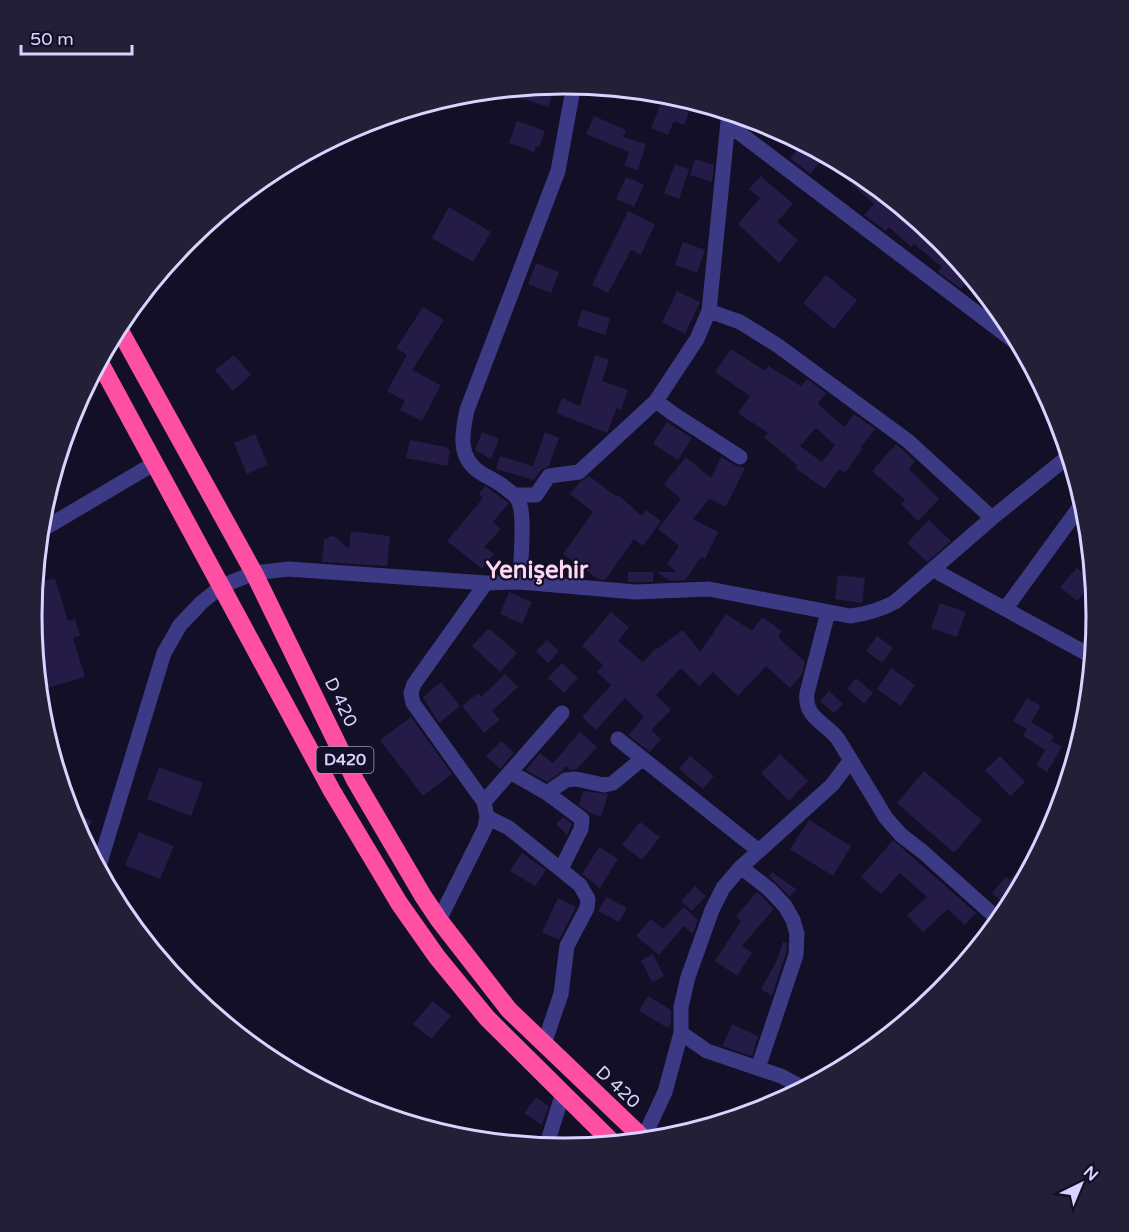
<svg xmlns="http://www.w3.org/2000/svg" width="1129" height="1232" viewBox="0 0 1129 1232" font-family="'Varela Round',sans-serif">
  <style>
    .building { fill: #241b47; fill-rule: evenodd }
    .lines { fill: none; stroke-linecap: round; stroke-linejoin: round }
    .minor { stroke: #3d3a85; stroke-width: 15 }
    .highway { stroke: #ff4fa3; stroke-width: 18 }
    .labels { text-anchor: middle; dominant-baseline: central; stroke-width: 4.5; stroke-linejoin: round; paint-order: stroke }
    .shield { fill: #130f26; stroke: #9e99be; stroke-width: 1.5 }
    .shield-label { font-size: 16px; font-weight: bold; fill: #d9d4ff }
    .street-label { font-size: 18px; fill: #d9d4ff; stroke: #130f26 }
    .district-label { font-size: 24px; font-weight: bold; fill: #ffd6f0; stroke: #130f26 }
    .rim { fill: none; stroke: #d9d4ff; stroke-width: 3 }
  </style>
  <rect width="100%" height="100%" fill="#130f26"/>
  <path class="building" d="M556,84l-8,23 -50,-17 24,-3z
    M662,101l27,11 -5,13 -10,-4 -6,14 -17,-7z
    M594,116l32,14 -3,7 23,7 -8,26 -14,-4 5,-14 -43,-18z
    M517,121l28,10 -6,16 -3,-1 -2,6 -25,-9z
    M804,142l57,31 81,66 30,37 -11,13 -23,-17 4,-5 -28,-23 -3,3 -22,-20 -3,4 -22,-16 10,-11 -51,-45 -13,15 -20,-16z
    M695,159l19,6 -2,17 -22,-7z
    M675,164l14,5 -10,30 -15,-6z
    M761,176l32,28 -16,18 21,18 -19,23 -41,-39 22,-26 -11,-9z
    M626,177l18,8 -10,22 -18,-8z
    M449,207l42,25 -18,30 -41,-24z
    M628,211l27,13 -14,31 -10,-5 -23,43 -16,-8z
    M683,242l22,8 -8,23 -22,-8z
    M536,263l23,9 -8,21 -23,-9z
    M826,275l31,25 -23,29 -31,-26z
    M677,291l23,11 -15,32 -23,-12z
    M423,307l21,13 -32,50 29,15 -19,36 -22,-11 5,-9 -18,-10 20,-36 -11,-7z
    M582,310l28,8 -5,17 -28,-9z
    M731,349l34,22 3,-5 33,20 6,-7 19,14 -8,11 26,23 10,-13 21,15 -15,19 2,1 -17,24 -6,-4 -14,20 -30,-21 2,-3 -33,-28 4,-4 -30,-20 12,-17 -35,-24zM816,428l19,17 -13,17 -22,-16z
    M234,355l17,20 -18,16 -18,-21z
    M595,355l14,5 -7,21 26,9 -7,20 -4,-2 -10,25 -51,-20 6,-15 18,8z
    M667,422l25,16 -14,22 -25,-16z
    M482,432l17,7 -8,20 -16,-9z
    M545,432l14,6 -10,28 -8,4 -7,10 -38,-11 4,-13 33,10z
    M255,434l13,31 -21,9 -13,-31z
    M410,440l36,7 4,4 -3,15 -41,-8z
    M896,444l19,17 -6,8 30,30 -21,22 -17,-17 4,-4 -33,-29z
    M686,457l25,21 10,-21 14,8 10,3 -19,39 -17,-8 -16,20 25,13 -13,27 -4,-2 -16,23 -15,1 -13,-9h20l-10,-8 12,-18 -21,-17 23,-30 -17,-15z
    M589,476l27,20 2,-1 24,21 4,-6 15,11 -18,25 -9,-7 -29,41 -7,-1 -35,-25 30,-42 -23,-18 10,-12z
    M485,486l24,17 -16,19 8,7 -17,18 10,7 -12,15 -35,-28 36,-43 -4,-4z
    M929,520l22,21 -24,21 -20,-19z
    M351,531l39,5 -3,30 -65,-4 2,-22 7,-4 4,1 14,12z
    M1077,568l17,14 -17,19 -17,-14z
    M628,572h25v10h-25z
    M838,575l27,3 -3,25 -27,-4z
    M55,578l13,43 7,-2 5,17 -7,2 12,39 -37,11 -14,-45 -2,-27 3,-32z
    M509,592l23,10 -10,22 -22,-10z
    M940,603l26,9 -9,25 -26,-9z
    M611,612l18,15 -11,14 25,21 13,-14 1,1 26,-19 17,22 26,-38 26,17 10,-14 20,14 -4,6 27,25 -3,12 -12,14 -24,-22 -28,30 -25,-24 -14,14 -18,-18 -25,27 15,15 -20,20 10,9 -11,13 -22,-17 16,-18 -19,-19 -29,32 -14,-13 29,-32 -14,-13 6,-7 -21,-19z
    M487,630h4l26,23 -17,19 -28,-26z
    M877,636l16,12 -11,15 -16,-12z
    M547,640l12,11 -11,12 -12,-12z
    M562,663l16,15 -14,15 -16,-15z
    M891,668l24,17 -14,21 -24,-17z
    M505,674l13,13 -26,24 8,9 -16,13 -22,-27 16,-13 3,4z
    M856,678l17,15 -9,11 -17,-15z
    M441,682l19,24 -21,17 -16,-26z
    M829,691l14,13 -9,9 -14,-12z
    M1027,698l14,8 -14,23 -14,-8z
    M411,717l41,57 -29,22 -43,-56z
    M1031,722l23,14 -7,11 4,-6 11,6 -15,25 -11,-7 9,-15 -22,-14z
    M580,732l17,15 -20,22 -7,1 -4,-4 -5,6 -14,10 -21,-12 14,-17 13,10z
    M501,741l13,12 -14,16 -14,-13z
    M780,754l28,27 -19,20 -28,-28z
    M690,756l24,20 -11,13 -24,-20z
    M1000,756l25,26 -15,14 -25,-26z
    M159,767l44,16 -12,33 -44,-17z
    M924,771l58,49 -28,33 -57,-50z
    M583,791l25,3 -7,23 -11,-4 -11,-8z
    M69,809l23,12 -10,18 -10,-19z
    M563,817l9,7 -5,11 -11,-11z
    M809,820l42,26 -18,30 -43,-27z
    M640,822l20,15 -18,23 -20,-15z
    M139,832l35,14 -14,33 -35,-14z
    M893,840l83,73 -11,12 -17,-16 -25,23 -16,-17 20,-18 -27,-24 -19,21 -20,-17z
    M599,847l19,12 -18,29 -18,-14z
    M1035,851l4,2 -19,36 -14,16 -14,-12 14,-16 4,3z
    M522,853l24,17 -11,16 -25,-15z
    M772,872l24,17 -6,8 -21,-21z
    M695,886l11,10 -14,15 -11,-10z
    M757,892l17,17 -32,37 10,7 -15,23 -22,-15 26,-40 -5,-5z
    M606,897l21,11 -8,14 -21,-11z
    M558,898l18,9 -17,33 -17,-8z
    M684,907l14,13 -4,11 -2,2 -8,-7 -25,29 -23,-19 15,-17 12,10z
    M783,942l4,1 -1,10 -14,43 -11,-7 16,-29z
    M653,954l11,22 -12,6 -11,-22z
    M648,996l23,14v12l-3,6 -29,-17z
    M433,1001l18,15 -20,23 -18,-15z
    M732,1024l26,12 -6,20 -30,-10z
    M536,1097l13,9 -7,19 -18,-12z
    M747,1101l14,10 -27,8z"/>
  <g class="lines">
    <path class="minor" d="M729,125l294,223
      M709,311l31,11 37,23 131,96 84,77
      M656,401l16,12 68,44
      M514,495h22l13,-19 30,-4 77,-71 41,-62 12,-28 20,-199
      M40,531l115,-68
      M935,569l6,5 152,83
      M520,582c0,-17 6,-69 -2,-82 -3,-6 -9,-9 -14,-13 -7,-6 -15,-9 -23,-14 -24,-15 -19,-40 -14,-63l91,-239 16,-87
      M1006,608l78,-107
      M828,612l-21,81c-3,25 18,29 31,46l48,79 15,17 22,17 77,69
      M618,739l141,112
      M510,772l37,21 35,26 -1,10 -20,40
      M547,793l19,-13 10,-1 28,6 9,-2 29,-24
      M484,802l78,-89
      M487,817l22,11 71,57 8,14 -1,9 -20,38 -6,48 -17,50
      M741,867l29,23 15,16 8,14 4,14 -1,21 -38,113
      M98,869l66,-216 16,-28 22,-23 20,-16 32,-13 34,-4 198,14 34,-1 115,10 74,-3 141,27c17,-2 30,-6 45,-14l97,-84 78,-63
      M439,920l46,-92 2,-12 -3,-14 -71,-99 -2,-10 3,-9 72,-101
      M681,1033l26,18 74,25 24,13
      M643,1139l22,-47 16,-59v-26l7,-30 24,-67 11,-22 18,-21 91,-82 18,-24
      M546,1147l17,-54"/>
    <path class="highway" d="M118,327l136,246 101,207 68,116 16,24 70,90 137,131
      M99,361l233,430 67,112 38,54 50,61 127,126"/>
  </g>
  <g class="labels">
    <rect class="shield" x="316.5" y="747" width="57" height="26" rx="4.5"/>
    <g class="shield-label">
      <text x="345" y="760">D420</text>
    </g>
    <g class="street-label">
      <text transform="translate(341 702) rotate(64)">D 420</text>
      <text transform="translate(618 1087) rotate(43)">D 420</text>
    </g>
    <g class="district-label">
      <text x="537" y="570">Yenişehir</text>
    </g>
  </g>
  <path d="M0 0H1129V1232H0ZM42 616a522 522 0 1 1 1044 0a522 522 0 1 1-1044 0Z" fill="#231f37" fill-rule="evenodd"/>
  <path class="rim" d="M42 616a522 522 0 1 1 1044 0a522 522 0 1 1-1044 0Z"/>
  <g transform="translate(1081 1184) rotate(43)" stroke="#130f26" stroke-width="4.5" paint-order="stroke">
  <path d="M0-4.5L10 22L0 15L-10 22Z" fill="#d9d4ff"/>
  <text y="-9" font-size="16" font-weight="bold" text-anchor="middle" fill="#d9d4ff">N</text>
  </g>
  <path d="M21 45v9h111v-9" fill="none" stroke="#d9d4ff" stroke-width="3"/>
  <text x="30" y="45" font-size="18" fill="#d9d4ff" stroke="#130f26" stroke-width="4.5" paint-order="stroke">50 m</text>
</svg>
